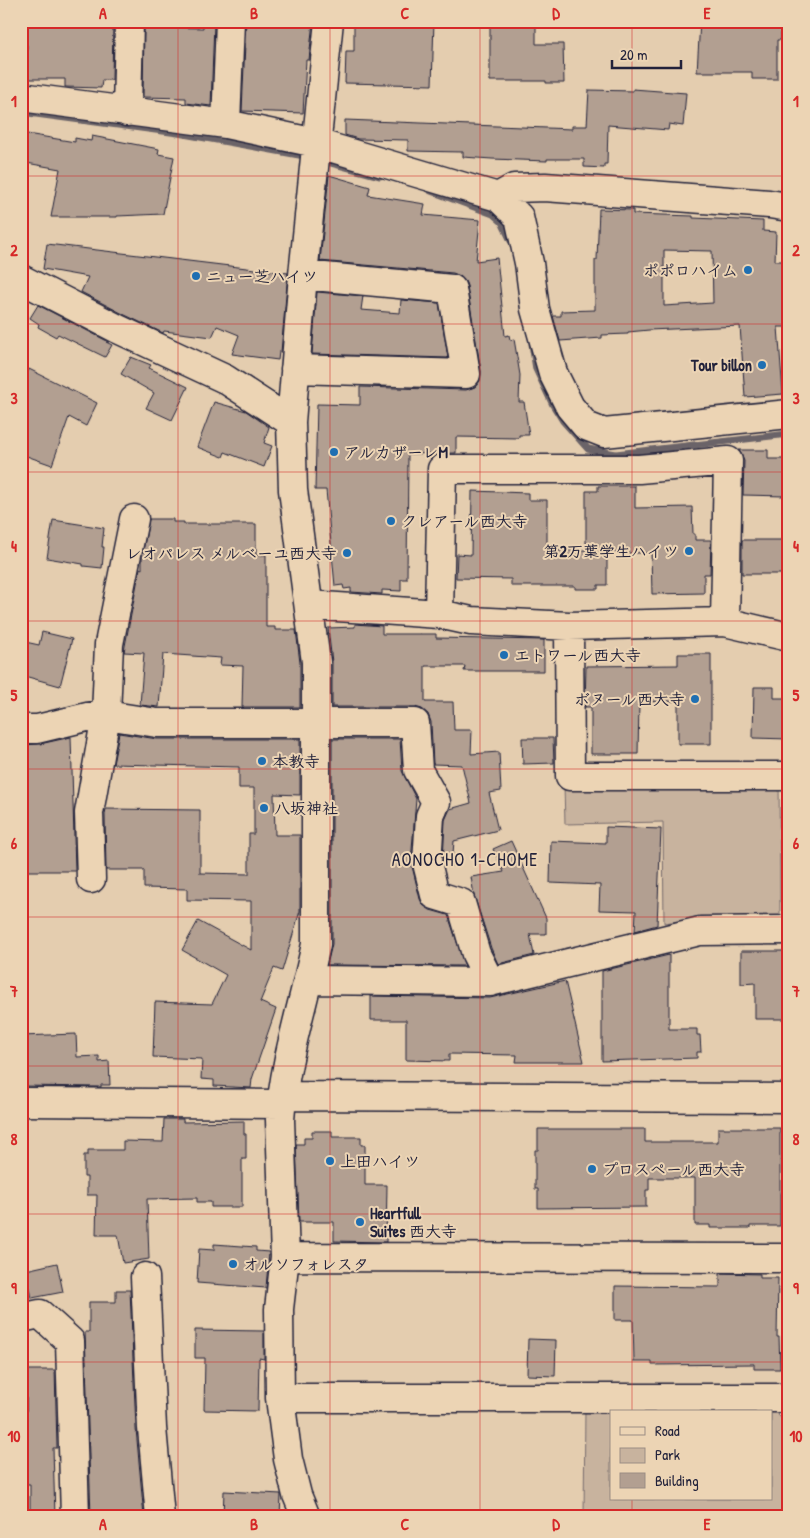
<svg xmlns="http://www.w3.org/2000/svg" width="810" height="1538" viewBox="0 0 810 1538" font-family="'Patrick Hand','Klee One',sans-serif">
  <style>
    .green { fill: #c8b39e; stroke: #756a6c; fill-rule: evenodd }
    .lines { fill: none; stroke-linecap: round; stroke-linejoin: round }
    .stream { stroke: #6b6367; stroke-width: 7 }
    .building { fill: #b29f91; stroke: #22223b; fill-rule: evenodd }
    .minor-casing { stroke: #22223b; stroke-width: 31 }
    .minor { stroke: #ecd4b4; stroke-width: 28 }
    .grid { fill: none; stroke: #d62828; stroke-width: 1; stroke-opacity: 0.55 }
    .poi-dot { fill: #1f6fb2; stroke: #ecd4b4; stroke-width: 2 }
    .labels { text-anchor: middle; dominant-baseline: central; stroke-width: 4; stroke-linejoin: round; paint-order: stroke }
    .poi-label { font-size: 16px; font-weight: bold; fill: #22223b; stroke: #ecd4b4; text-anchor: start }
    .neighbourhood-label { font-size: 18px; letter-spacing: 1px; fill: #22223b; stroke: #ecd4b4 }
    .neatline { fill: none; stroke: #d62828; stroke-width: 2 }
    .grid-label { font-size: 16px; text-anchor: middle; font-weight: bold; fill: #d62828 }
  </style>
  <rect width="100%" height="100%" fill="#e4cdaf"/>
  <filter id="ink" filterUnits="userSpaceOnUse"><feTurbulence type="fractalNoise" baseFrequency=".02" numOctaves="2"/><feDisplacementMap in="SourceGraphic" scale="10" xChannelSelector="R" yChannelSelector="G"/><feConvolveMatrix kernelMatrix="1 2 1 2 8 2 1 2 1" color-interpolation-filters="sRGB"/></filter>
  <g filter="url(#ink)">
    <path class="green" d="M779,781l1,135 -94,4 -22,3 -1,-101 -98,2 -1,-39z
      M585,1408l187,1 14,14 -1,94h-201zM611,1412h160v87h-160z"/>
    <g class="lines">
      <path class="stream" d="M21,112l157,21 132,24
        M320,160l60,16
        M431,191l62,23 9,8 9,19
        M532,344l4,25 17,36 10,16 25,28 28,5 173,-20"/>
    </g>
    <path class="building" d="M23,21h90l-1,59h-10l-1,8 -36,-1v-8h-39l1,-34h-4z
      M246,21h67l-4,39h-3l-3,53 -61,-2z
      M354,21h80l-2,64 -87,-2 1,-32h8z
      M490,21h46v23h27l1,39h-18v-2h-56z
      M700,21h81v19h-4v39h-25v-7h-55z
      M203,22h11l-3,84 -25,-3v-5l-43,-1 1,-70 59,1z
      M633,89l53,4 -3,33 -14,-2 -1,6 -60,-5 -1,39h-3v4l-20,-1v-8h-37v2l-55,-2 -29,-2v-5l-55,-1v-11l-50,-1 -13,-4v-15l227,9v-3h15l2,-36 44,1z
      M21,133l54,9v-4l16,3 1,-5 67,13 -1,5 16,3 -11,57 -46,2v1h-66l9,-48 -39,-7z
      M329,175l41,12 -2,8 57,9 -2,11 57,5 -4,41 21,-3 8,78 4,-1 1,5 4,-1 6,36 -1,27h5l5,33h-10v3l-63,-1v16l-48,1 -1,125h-6v12l-19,-1v4l-31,-2v-4l-7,1 -1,-4 -8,1 -9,-96h-11l2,-86 43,1v-18l106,3 9,-3 5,-6 1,-10 -14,-85 -2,-5 -5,-5 -7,-3 -133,-12z
      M599,209l34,1v4l60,2v2l70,3v10l13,1 -1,29h9v38h5v28h-11l5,67 -38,3 -5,-71 -91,4 -21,2v2l-26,1v3l-42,3 -7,-25h8v-5l34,-1v-50h2zM664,250l48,1 1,52 -49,3z
      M47,244l241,29 -7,79h-2l-1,8 -46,-6 7,-19 -22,-9 -5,11 -48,-6 -1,2 -38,-18 -44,-23 7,-15 -45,-8z
      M317,292l46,4 -2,14 39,3 1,-13 38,3 9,55 -136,-4z
      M38,305l71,37h-3l6,3 -7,12 -47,-23 -2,3 -18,-10 1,-3 -9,-6z
      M131,357l20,8 -2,3 39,19 -16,33 -26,-12 8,-15 -33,-19z
      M29,369l68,34 -11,23 -17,-9 -17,48 -31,-11v-68z
      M214,402l32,9 23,16 -5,16 8,3 -8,21 -39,-15 -2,5 -26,-10z
      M739,450h29v9h18l-1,37 -42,-1 1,-34z
      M598,486h37v22l57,-1 1,27h2v6h16l-1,34h-6v19l-52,1 -1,-41h-44v32h-9v4h-23v-3h-64v-7l-55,-1 1,-24 14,1 1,-64 56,2v7h19v51l39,-1v-59h12z
      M149,519h24v3h11v2h72v31h10v72h9v3h21l4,33v44h-58l1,-41 -23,-1 1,-7 -58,-4 -4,53 -19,-2 4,-52 -20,-1 1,-6 15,-78 2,1v-13z
      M53,520l51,8 -2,19h2l-2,21 -19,-2v-2l-36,-6z
      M742,540h42l-1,34h-41z
      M355,624l27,2v8h54v4l108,2v31h-80l1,-5h-40v36h28l1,28h18l-1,24 28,-2 2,39 -12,2 9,37 -44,11 -2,25 -8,-1 -1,-3 2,-42 5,-11 21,-6 -9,-38 -29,-1 -2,-42 -3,-8 -6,-5 -7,-2h-83v-45l-4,-34 27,-1z
      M42,632l30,7 -12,47 -39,-11v-34l18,4z
      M678,654h33v90h-33v-43l-39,1 -1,52h-47v-47h-6l1,-41 92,-1z
      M754,687h20v11h15v41l-36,-1z
      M119,733l38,6h143v56l-26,-1 1,41h25v76l-18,60 -8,-3 -14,34 16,7 -24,70 -1,9 -37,-2v-6l-13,-1 1,-20 -49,-2 2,-55 57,2 14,-29 -44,-25 16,-29 53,29v-49l-64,-1v-11l-43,-1v-18h-38l-1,-56 1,-5 94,1v63l49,1v-40h5v-46h-15v-21l-126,-3z
      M71,737l4,134h-54v-126l19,-1z
      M522,738h31l1,25 -31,1z
      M332,739h68l2,32 14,28 -5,63 9,37 3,6 7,5 18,5 17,51 -138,-1 5,-21z
      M606,827l55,2 -4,96 -22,6 1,-20 -37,-1 1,-25 -50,-2 1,-42 55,2z
      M511,841l35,77v16h-16l4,21 -36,9 -7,-16 -17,-53 -3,-18 33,-5 -11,-23z
      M741,951h48v68h-34v-36l-14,1z
      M669,955v74h28v6h3l1,17h-4v6l-95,3v-90z
      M565,981l19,81h-68l1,-7 -68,-1v7l-43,-1v-40h-35v-24l119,2z
      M76,1034l1,23 22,-1v6l10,-1 1,24h-9v2l-80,-1v-50z
      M164,1119h19v3l61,-1v13h2v25h-4v48h-31v-5h-14v-4l-50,1 2,60 -26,4 -5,-28h-22l1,-40h-10v-18h-3v-22h4v-5h35v-9l40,1z
      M718,1128h62v98h-30v2h-40v-3h-15v-47h-46v12h-3v17l-108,1v-19h-3v-39h3v-21h107v13h73z
      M312,1131h20v6h29v8h4v40h22l-1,57 -52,-1v-19h-35l-3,-78h8v-6h8z
      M214,1244l42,3v4l13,1 -3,36 -69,-5 2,-34 15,1z
      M57,1263l6,29 -31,6 -6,-28z
      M720,1273l40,1v4h18l-1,59h2l1,32h-26v-5l-102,1v-3h-18l-1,-42h-18v-34l105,1z
      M116,1290h14l6,139 8,88h-53l-6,-185h4v-30h27z
      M195,1330l69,1v28l-5,-1 -1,53 -54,-1 1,-52h-10z
      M528,1339l28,1 -1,36 -28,-1z
      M26,1370h29l2,78h-4l2,69h-25v-33h-5l-1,-26h3z
      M224,1491l57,3 -1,23h-57z"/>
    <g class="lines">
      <defs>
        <path id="minor" d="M21,97l205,27 90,19 182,54 21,20 10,46 6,46 18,64 17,34 16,19 18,7 185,-19
          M127,112l2,-91
          M226,124l4,-103
          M498,197l16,-9 31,-1 224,17 20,3
          M21,279l97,50 107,50 66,43
          M295,369l171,5 -14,-85 -149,-14
          M309,605l130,9 32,7 98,5 156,-4 64,15
          M439,614l3,-145h197l89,-8 -3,161
          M569,626l1,150h219
          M21,729h16l50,-12 19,-2 51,8h258l3,47 18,32 -6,14 -3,47 8,32 26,8 15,51 14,28
          M91,879l-2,-66 17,-98 3,-71 25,-125
          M309,980l181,2 210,-51 89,-1
          M283,1096l506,2
          M21,1102l260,2
          M285,1257l504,1
          M145,1277l7,151 8,89
          M21,1318l19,-4 30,27 5,176
          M280,1398h509
          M306,1517l-9,-22 -9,-36 -8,-61 -1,-89 6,-52 -5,-137c4,-60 24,-117 36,-176v-282l-23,-172 -2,-68 12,-147 26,-254"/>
      </defs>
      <use href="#minor" class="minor-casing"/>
      <use href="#minor" class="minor"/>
    </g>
  </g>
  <path class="grid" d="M178,21v1496M330,21v1496M480,21v1496M632,21v1391M21,176h768M21,324h768M21,472h768M21,621h768M21,769h768M21,917h768M21,1066h768M21,1214h768M21,1362h768M632,1499v18"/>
  <g class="poi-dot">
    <circle cx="748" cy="270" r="5"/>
    <circle cx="196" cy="276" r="5"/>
    <circle cx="762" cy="365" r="5"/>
    <circle cx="334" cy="452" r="5"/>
    <circle cx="391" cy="521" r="5"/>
    <circle cx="689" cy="551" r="5"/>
    <circle cx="347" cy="553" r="5"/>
    <circle cx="504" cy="655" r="5"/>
    <circle cx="695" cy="699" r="5"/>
    <circle cx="262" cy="761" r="5"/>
    <circle cx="264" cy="808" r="5"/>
    <circle cx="330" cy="1161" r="5"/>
    <circle cx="592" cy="1169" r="5"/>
    <circle cx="360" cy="1222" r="5"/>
    <circle cx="233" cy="1264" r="5"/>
  </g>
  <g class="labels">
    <g class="poi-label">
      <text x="738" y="270" text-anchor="end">ポポロハイム</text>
      <text x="206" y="276">ニュー芝ハイツ</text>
      <text x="752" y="365" text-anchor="end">Tour billon</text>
      <text x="344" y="452">アルカザーレM</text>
      <text x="401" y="521">クレアール西大寺</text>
      <text x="679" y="551" text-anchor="end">第2万葉学生ハイツ</text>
      <text x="337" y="553" text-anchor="end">レオパレス メルベーユ西大寺</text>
      <text x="514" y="655">エトワール西大寺</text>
      <text x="685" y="699" text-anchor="end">ボヌール西大寺</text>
      <text x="272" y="761">本教寺</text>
      <text x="274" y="808">八坂神社</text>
      <text x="340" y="1161">上田ハイツ</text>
      <text x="602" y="1169">プロスペール西大寺</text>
      <text x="370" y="1213">Heartfull<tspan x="370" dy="18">Suites 西大寺</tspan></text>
      <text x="243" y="1264">オルソフォレスタ</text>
    </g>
    <g class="neighbourhood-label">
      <text x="465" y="859">AONOCHO 1-CHOME</text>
    </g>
  </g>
  <rect width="810" height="1538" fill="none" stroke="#ecd4b4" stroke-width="55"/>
  <rect x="610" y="1410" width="162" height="90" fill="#ecd4b4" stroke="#9b8d84"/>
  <rect x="620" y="1427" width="25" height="8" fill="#ecd4b4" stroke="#9b8d84"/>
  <text x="655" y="1436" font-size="15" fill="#22223b">Road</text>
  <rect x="620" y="1448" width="25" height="15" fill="#c8b39e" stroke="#9b8d84"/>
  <text x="655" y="1460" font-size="15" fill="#22223b">Park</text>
  <rect x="620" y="1473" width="25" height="15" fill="#b29f91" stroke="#9b8d84"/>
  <text x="655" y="1486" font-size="15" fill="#22223b">Building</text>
  <path d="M612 60v8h69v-8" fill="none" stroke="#22223b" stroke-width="2.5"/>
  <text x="620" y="60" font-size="15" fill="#22223b" stroke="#ecd4b4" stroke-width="4" paint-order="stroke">20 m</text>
  <rect x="28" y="28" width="754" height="1482" class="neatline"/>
  <g class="grid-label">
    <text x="103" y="19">A</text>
    <text x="254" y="19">B</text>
    <text x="405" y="19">C</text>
    <text x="556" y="19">D</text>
    <text x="707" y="19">E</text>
    <text x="14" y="107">1</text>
    <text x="796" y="107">1</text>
    <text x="14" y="256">2</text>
    <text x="796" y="256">2</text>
    <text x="14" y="404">3</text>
    <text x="796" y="404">3</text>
    <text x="14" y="552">4</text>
    <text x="796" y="552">4</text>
    <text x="14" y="701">5</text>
    <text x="796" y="701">5</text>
    <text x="14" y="849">6</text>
    <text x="796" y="849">6</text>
    <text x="14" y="997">7</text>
    <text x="796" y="997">7</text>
    <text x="14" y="1145">8</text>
    <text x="796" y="1145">8</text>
    <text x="14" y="1294">9</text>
    <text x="796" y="1294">9</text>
    <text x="14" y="1442">10</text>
    <text x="796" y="1442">10</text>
    <text x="103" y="1530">A</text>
    <text x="254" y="1530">B</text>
    <text x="405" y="1530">C</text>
    <text x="556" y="1530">D</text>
    <text x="707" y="1530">E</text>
  </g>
</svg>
